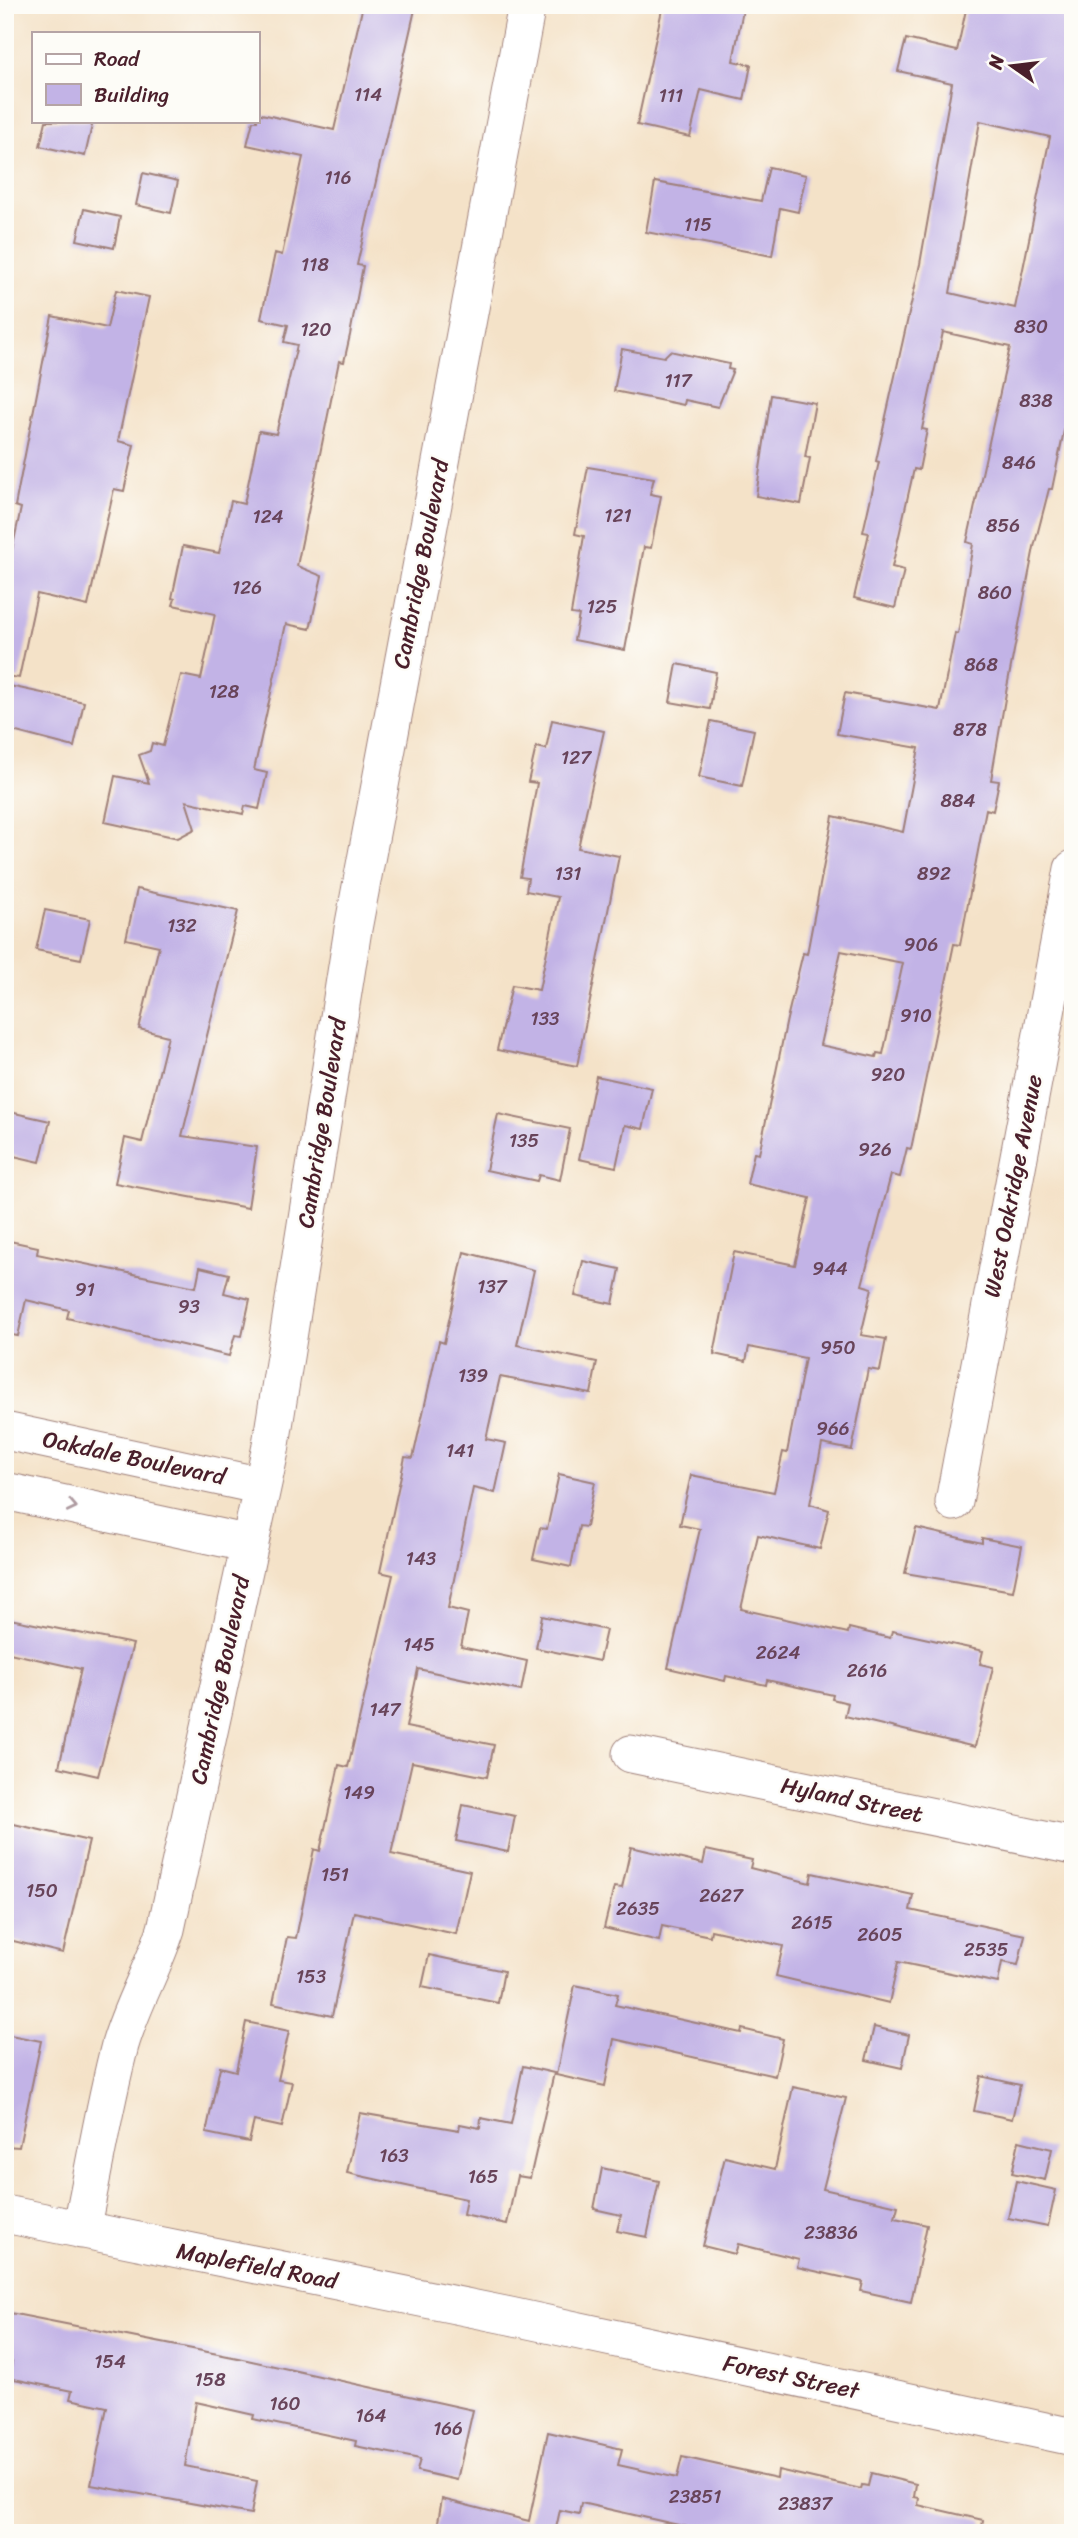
<svg xmlns="http://www.w3.org/2000/svg" width="1078" height="2538" viewBox="0 0 1078 2538" font-family="Sriracha,sans-serif">
  <style>
    .building { fill: #c2b3e6; fill-rule: evenodd }
    .lines { fill: none; stroke-linecap: round; stroke-linejoin: round }
    .street-casing { stroke: #9f807a; stroke-width: 39 }
    .street { stroke: #fff; stroke-width: 37 }
    .oneway { stroke: #ae9aa0 }
    .labels { text-anchor: middle; dominant-baseline: central; stroke-width: 5; stroke-linejoin: round; paint-order: stroke }
    .number-label { font-size: 19px; fill: #68445a }
    .street-label { font-size: 23px; fill: #4a1f2b; stroke: #fdfcf7 }
  </style>
  <rect width="100%" height="100%" fill="#fdfcf7"/>
  <filter id="ink" filterUnits="userSpaceOnUse"><feTurbulence type="fractalNoise" baseFrequency=".0143" numOctaves="2"/><feDisplacementMap in="SourceGraphic" scale="14" xChannelSelector="R" yChannelSelector="G"/><feConvolveMatrix kernelMatrix="1 2 1 2 8 2 1 2 1" color-interpolation-filters="sRGB"/></filter>
  <filter id="wash" filterUnits="userSpaceOnUse"><feTurbulence type="fractalNoise" baseFrequency=".00686" numOctaves="4" result="noise"/><feDisplacementMap in="SourceGraphic" scale="28" xChannelSelector="R" yChannelSelector="G"/><feGaussianBlur stdDeviation="1.57" result="paint"/><feColorMatrix in="noise" values="0 0 0 0 0 0 0 0 0 0 0 0 0 0 0 0 0 1.4 0 .05"/><feComposite in="paint" operator="in"/></filter>
  <g filter="url(#wash)">
    <rect width="100%" height="100%" fill="#f4e2c8"/>
    <g id="blocks">
      <path class="building" d="M363,5h53l-59,260 6,1 -13,69 -6,27 -5,-1 -42,205 25,10 -12,53 -24,-5 -32,146 13,3 -8,36 -14,-3 -2,8 -57,-13 9,28 -17,9 -73,-16 10,-46 34,7 -10,-28 11,-4 2,-8 11,3 18,-71 20,4 14,-65 -42,-9 2,-6 -3,-1 11,-52 36,7 12,-52 13,3 15,-73 17,3 21,-89 -13,-3 4,-17 -27,-6 14,-66 7,2 21,-98 -56,-12 6,-24h4v-8l77,17z
        M663,5h81l-11,56 18,4 -7,35 -43,-10 -11,47 -53,-12z
        M967,5h106v332l-10,53 9,2 -20,97h-3l-15,58 -27,140 -16,93 8,1 -6,30 -7,-2 -26,136 -6,-1 -43,205 -4,-1 -7,29 -9,-2 -29,110 10,3 -11,47 25,4 -6,32 -12,-2 -16,81 -30,-6 -12,60 19,6 -9,39 -62,-14 -17,74 107,24 1,-5 41,10 2,-7 91,20 -3,13 13,3 -18,80 -130,-31 3,-13 -16,-4 1,-4 -66,-15 -1,5 -40,-9 -1,5 -57,-13 32,-139 -20,-4 11,-50 83,17 9,-40 4,1 18,-95 -56,-11 -3,14 -32,-7 20,-102 61,13 15,-67 -63,-14 7,-31 5,1 28,-135 16,-66 4,1 26,-138 70,16 16,-84 -82,-14 8,-41 95,17 15,-77 3,1 15,-90 -6,-2 43,-195 -67,-15 -21,97 5,1 -8,40 -5,-1 -22,98 12,3 -9,38 -41,-10 15,-65 -6,-1 16,-70 -3,-1 44,-197 32,-181 -54,-12 8,-32 51,12zM980,121l70,16 -35,171 -65,-15zM841,951l62,12 -20,91 -6,-1 -1,4 -56,-12z
        M46,121h47l-8,35 -45,-10z
        M769,167l37,8 -8,37 -18,-4 -8,48 -126,-24 9,-50 106,19z
        M143,173l35,8 -7,32 -35,-8z
        M84,209l36,8 -6,31 -37,-8z
        M116,290l33,7 -31,144 16,4 -10,46 -10,-2 -26,117 -51,-12 -18,84 -14,-2v-93l16,-75 -6,-2 37,-190 55,12z
        M622,349l42,8 6,-6 59,13 -1,5 5,1 -15,37 -33,-7 -1,5 -70,-14z
        M771,395l44,8 -10,54 5,1 -9,46 -45,-8z
        M588,467l66,11 -4,16 11,2 -10,52 -7,-1 -19,103 -51,-10 5,-25 -8,-1 13,-78 -9,-2z
        M677,664l39,8 -6,37 -40,-7z
        M5,685l79,17 -10,45 -69,-18z
        M552,720l52,11 -26,117 41,8 -42,210 -80,-16 15,-65 27,5 19,-93 -32,-6 2,-13 -8,-1 17,-94 -9,-1 8,-35 10,2z
        M711,721l43,9 -12,56 -43,-9z
        M137,889l101,22 -56,225 75,11 -9,61 -133,-25 10,-45 17,4 26,-106 -29,-7 20,-83 -33,-7z
        M45,910l45,9 -9,40 -45,-9z
        M596,1076l56,12 -9,41 -18,-4 -9,42 -37,-8z
        M10,1112l40,9 -10,41 -35,-8z
        M498,1114l72,15 -10,51 -21,-5 -2,6 -51,-11z
        M5,1240l33,7 -1,7 159,33 4,-20 29,7 -5,19 26,6 -8,37 -7,-1 -6,21 -162,-38 2,-8 -43,-10 -8,36 -13,-2z
        M464,1252l70,18 -17,75 80,17 -6,32 -91,-17 -14,62 20,4 -11,50 -22,-5 -25,120 20,5 -7,34 66,14 -6,30 -103,-22 -12,58 88,18 -7,32 -75,-15 -21,92 79,17 -14,63 -102,-22 -22,104 -59,-13 14,-66 9,1 18,-89 6,2 19,-86 9,2 45,-192 -13,-3 25,-115 8,1 26,-117 5,2z
        M583,1261l37,8 -7,35 -38,-8z
        M559,1474l36,8 -9,45 -7,-1 -8,41 -38,-8 7,-31 7,1z
        M916,1528l66,15v-5l40,8 -9,45 -108,-18z
        M542,1616l64,14 -7,31 -63,-13z
        M5,1618l128,26 -35,132 -39,-9 22,-98 -76,-17z
        M463,1805l52,11 -7,36 -52,-11z
        M5,1822l84,19 -26,112 -58,-14z
        M631,1847l72,17 3,-14 46,10 -2,8 60,15 2,-10 101,22 -3,15 115,25 -7,30 -16,-3 -4,21 -100,-21 -9,41 -113,-27 7,-30 -72,-16 -1,6 -48,-10 -3,15 -55,-13 10,-41 8,1z
        M429,1955l75,16 -6,32 -76,-16z
        M575,1985l43,9 -3,11 126,28 1,-4 41,10 -8,37 -161,-37 -9,47 -49,-11z
        M246,2022l43,9 -11,49 14,2 -10,45 -28,-6 -5,21 -43,-9 14,-66 16,4z
        M874,2027l35,8 -7,33 -36,-8z
        M5,2034l36,7 -22,106 -14,-1z
        M523,2066l31,7 -24,105 -13,-2 -10,48 -44,-9 3,-16 -119,-26 13,-60 99,17 1,-6 20,4 1,-10 30,6z
        M981,2076l39,9 -8,34 -38,-8z
        M793,2087l53,11 -23,91 75,17 -3,12 32,7 -16,77 -50,-11 2,-9 -66,-15 2,-8 -61,-15 -3,10 -32,-8 22,-89 50,12z
        M1019,2141l33,8 -7,31 -33,-7z
        M602,2168l57,13 -12,56 -30,-6 4,-16 -27,-6z
        M1016,2181l40,9 -8,36 -40,-8z
        M5,2312l233,46 235,52 -16,70 -40,-9 3,-12 -65,-13 1,-5 -103,-22 1,-4 -58,-13 -11,64 72,15 -6,33 -160,-29 16,-78 -37,-8 2,-8 -63,-13 3,-16 -7,-2z
        M548,2432l74,17 -4,16 59,13 5,-21 95,21 1,-8 83,19 1,-4 6,1 3,-13 45,11 -2,13 5,1 -1,7 65,15 -2,13h-228l-36,-8 -3,8 -133,-30 -2,11 -19,-4 -5,23h-119l6,-34 87,22z"/>
    </g>
  </g>
  <g filter="url(#ink)">
    <use href="#blocks" fill-opacity="0" stroke="#9f807a" stroke-width="2"/>
    <g class="lines">
      <defs>
        <path id="street" d="M5,1431l257,55
          M5,1491l245,53
          M954,1502l119,-633
          M631,1754l442,92
          M5,2214l505,102 563,121
          M81,2230c13,-61 23,-124 39,-185 12,-41 33,-76 46,-116l104,-478 83,-522 174,-924"/>
      </defs>
      <use href="#street" class="street-casing"/>
      <use href="#street" class="street"/>
    </g>
    <defs><path id="oneway-chevron" d="M-2-3.5L2.5 0L-2 3.5" fill="none" stroke-width="1.6" stroke-linecap="round" stroke-linejoin="round" transform="scale(1.75)"/></defs>
    <use class="oneway" href="#oneway-chevron" transform="translate(72 1506) rotate(12)"/>
  </g>
  <g class="labels">
    <g class="number-label">
      <text x="368" y="94">114</text>
      <text x="671" y="95">111</text>
      <text x="338" y="177">116</text>
      <text x="698" y="224">115</text>
      <text x="315" y="264">118</text>
      <text x="1031" y="326">830</text>
      <text x="316" y="329">120</text>
      <text x="678" y="380">117</text>
      <text x="1036" y="400">838</text>
      <text x="1019" y="462">846</text>
      <text x="618" y="515">121</text>
      <text x="268" y="516">124</text>
      <text x="1003" y="525">856</text>
      <text x="247" y="587">126</text>
      <text x="995" y="592">860</text>
      <text x="602" y="606">125</text>
      <text x="981" y="664">868</text>
      <text x="224" y="691">128</text>
      <text x="970" y="729">878</text>
      <text x="576" y="757">127</text>
      <text x="958" y="800">884</text>
      <text x="568" y="873">131</text>
      <text x="934" y="873">892</text>
      <text x="182" y="925">132</text>
      <text x="921" y="944">906</text>
      <text x="916" y="1015">910</text>
      <text x="545" y="1018">133</text>
      <text x="888" y="1074">920</text>
      <text x="524" y="1140">135</text>
      <text x="875" y="1149">926</text>
      <text x="830" y="1268">944</text>
      <text x="492" y="1286">137</text>
      <text x="85" y="1289">91</text>
      <text x="189" y="1306">93</text>
      <text x="838" y="1347">950</text>
      <text x="473" y="1375">139</text>
      <text x="833" y="1428">966</text>
      <text x="460" y="1450">141</text>
      <text x="421" y="1558">143</text>
      <text x="419" y="1644">145</text>
      <text x="778" y="1652">2624</text>
      <text x="867" y="1670">2616</text>
      <text x="385" y="1709">147</text>
      <text x="359" y="1792">149</text>
      <text x="335" y="1874">151</text>
      <text x="42" y="1890">150</text>
      <text x="721" y="1895">2627</text>
      <text x="638" y="1908">2635</text>
      <text x="812" y="1922">2615</text>
      <text x="880" y="1934">2605</text>
      <text x="986" y="1949">2535</text>
      <text x="311" y="1976">153</text>
      <text x="394" y="2155">163</text>
      <text x="483" y="2176">165</text>
      <text x="831" y="2232">23836</text>
      <text x="110" y="2361">154</text>
      <text x="210" y="2379">158</text>
      <text x="285" y="2403">160</text>
      <text x="371" y="2415">164</text>
      <text x="448" y="2428">166</text>
      <text x="695" y="2496">23851</text>
      <text x="805" y="2503">23837</text>
    </g>
    <g class="street-label">
      <text transform="translate(421 564) rotate(-79)">Cambridge Boulevard</text>
      <text transform="translate(322 1123) rotate(-81)">Cambridge Boulevard</text>
      <text transform="translate(1013 1186) rotate(-79)">West Oakridge Avenue</text>
      <text transform="translate(134 1458) rotate(12)">Oakdale Boulevard</text>
      <text transform="translate(220 1680) rotate(-78)">Cambridge Boulevard</text>
      <text transform="translate(852 1800) rotate(12)">Hyland Street</text>
      <text transform="translate(257 2266) rotate(11)">Maplefield Road</text>
      <text transform="translate(791 2377) rotate(12)">Forest Street</text>
    </g>
  </g>
  <rect width="1078" height="2538" fill="none" stroke="#fdfcf7" stroke-width="28"/>
  <rect x="32" y="32" width="228" height="91" fill="#fdfcf7" stroke="#b5a4a5" stroke-width="2"/>
  <rect x="46" y="54" width="35" height="10" fill="#ffffff" stroke="#b5a4a5" stroke-width="2"/>
  <text x="94" y="66" font-size="21" fill="#4a1f2b">Road</text>
  <rect x="46" y="84" width="35" height="21" fill="#c2b3e6" stroke="#b5a4a5" stroke-width="2"/>
  <text x="94" y="102" font-size="21" fill="#4a1f2b">Building</text>
  <g transform="translate(1012 66) rotate(284)" stroke="#fdfcf7" stroke-width="5" paint-order="stroke">
  <path d="M0-5L12 26L0 18L-12 26Z" fill="#4a1f2b"/>
  <text y="-10" font-size="19" font-weight="bold" text-anchor="middle" fill="#4a1f2b">N</text>
  </g>
</svg>
